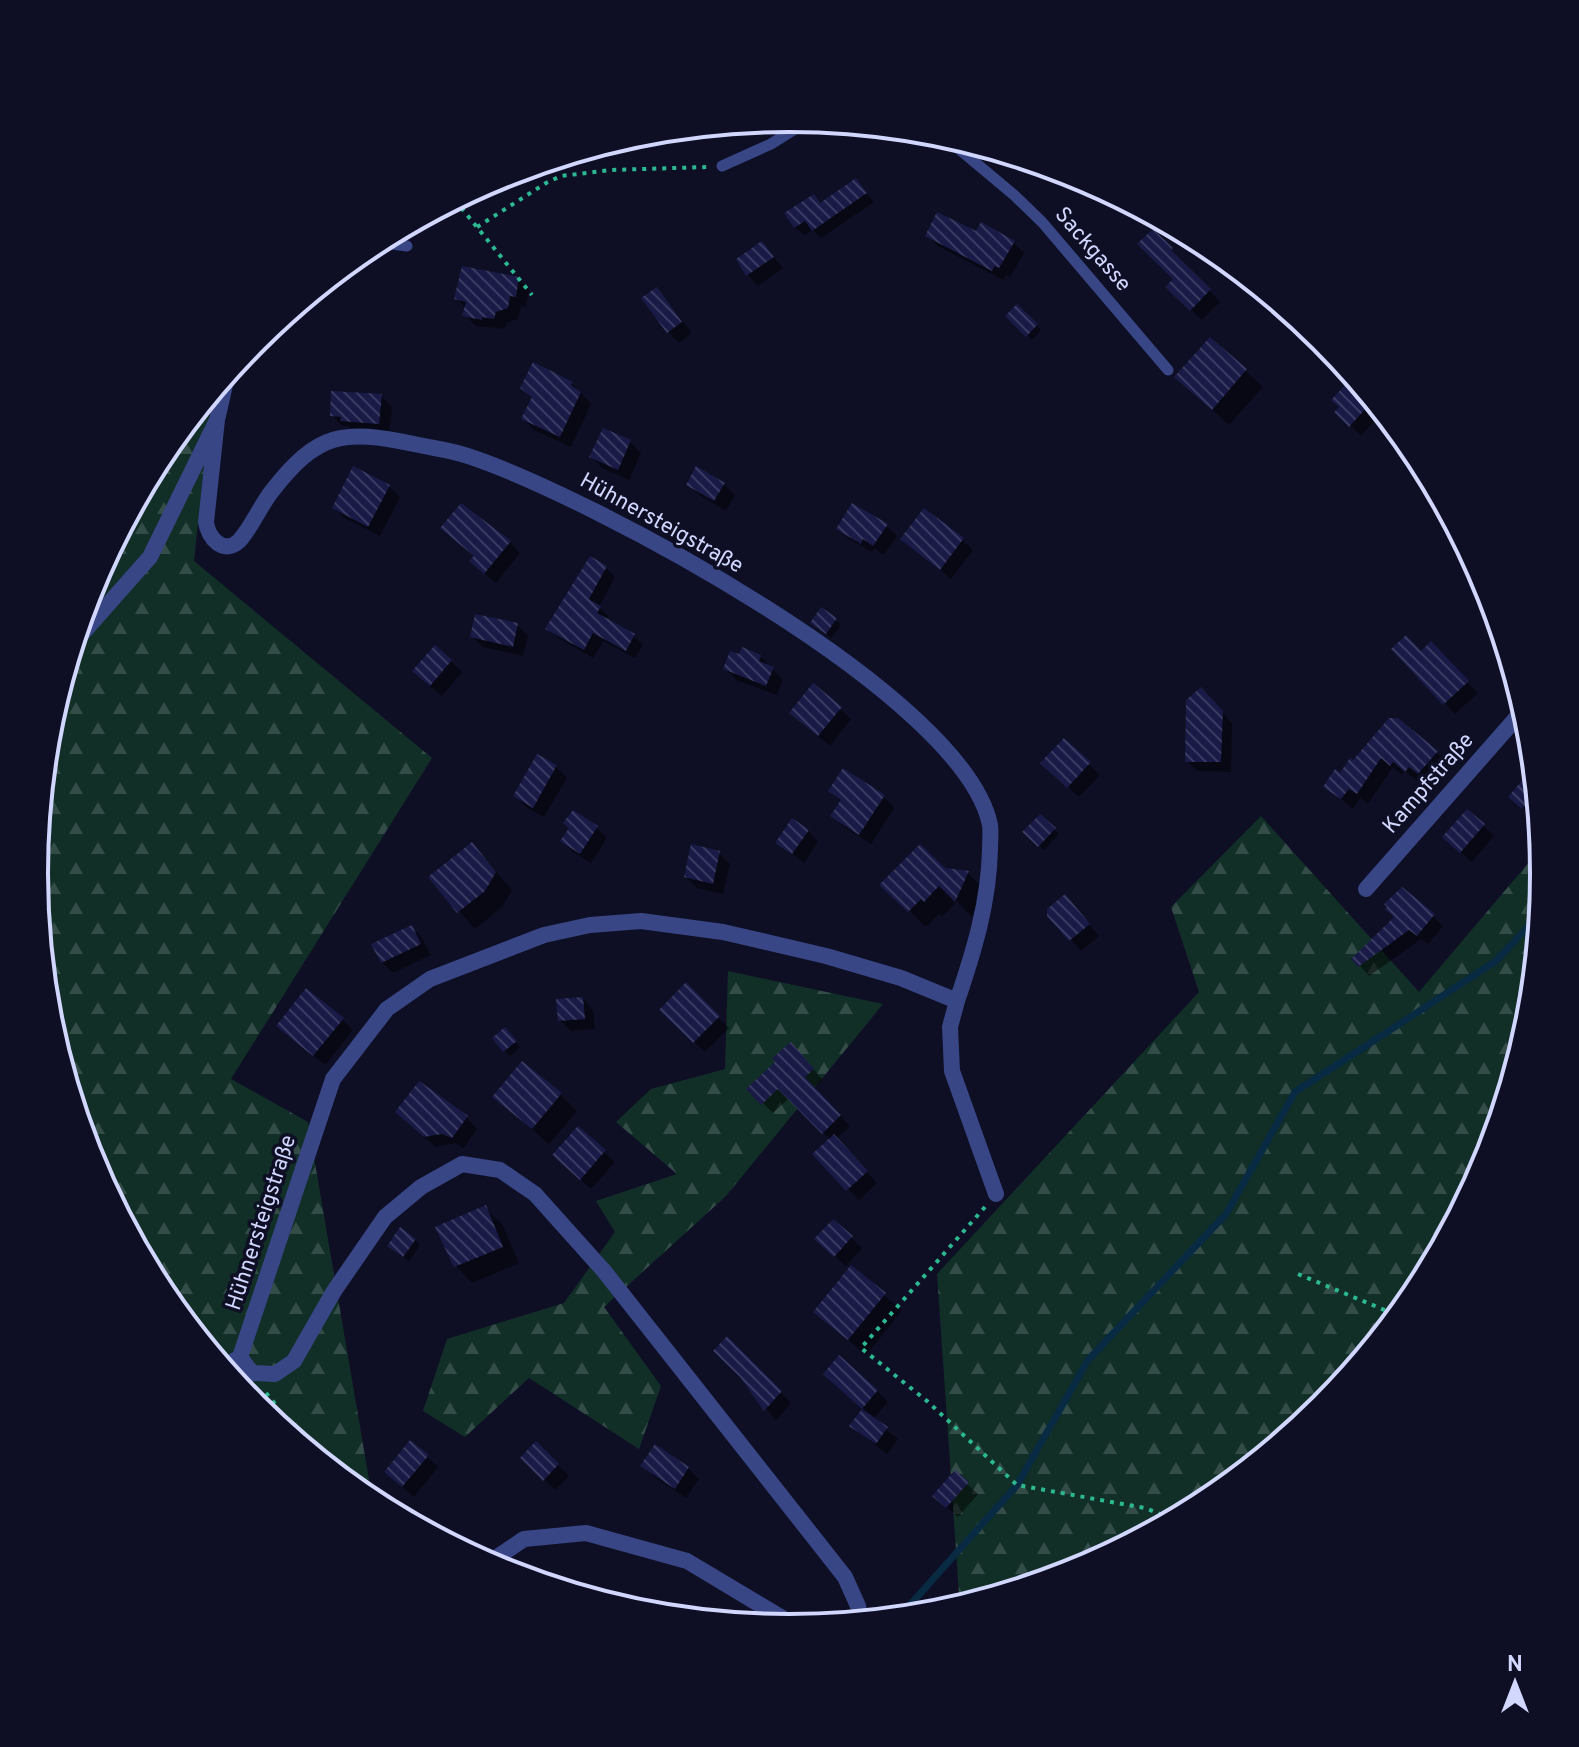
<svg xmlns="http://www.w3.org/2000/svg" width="1579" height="1747" viewBox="0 0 1579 1747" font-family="Overpass,sans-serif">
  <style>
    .forest { fill: url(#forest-firs) }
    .shadow { fill: #0007 }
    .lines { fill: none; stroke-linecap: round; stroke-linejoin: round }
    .stream { stroke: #082b43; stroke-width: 7 }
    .building { fill: url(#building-back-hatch) }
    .path { stroke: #2cb991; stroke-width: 4; stroke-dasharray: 4 6; stroke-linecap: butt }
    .service { stroke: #384685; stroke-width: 11 }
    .minor { stroke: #384685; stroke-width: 16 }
    .labels { text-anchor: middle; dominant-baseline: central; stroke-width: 7; stroke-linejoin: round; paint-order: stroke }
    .street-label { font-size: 22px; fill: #d2d7ff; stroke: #0e0f25 }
    .rim { fill: none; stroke: #d2d7ff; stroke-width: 4 }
  </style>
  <defs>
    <pattern id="forest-firs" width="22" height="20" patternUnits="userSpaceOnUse" patternTransform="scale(2)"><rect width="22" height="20" fill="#112f27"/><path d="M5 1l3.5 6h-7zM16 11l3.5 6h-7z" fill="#334c47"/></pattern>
    <pattern id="building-back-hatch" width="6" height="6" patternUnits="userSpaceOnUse" patternTransform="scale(2)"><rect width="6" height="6" fill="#191a46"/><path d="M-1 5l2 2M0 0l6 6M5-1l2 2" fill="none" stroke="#3a3b62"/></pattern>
  </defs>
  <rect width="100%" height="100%" fill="#0e0f25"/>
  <path class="forest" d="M212,392l-18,169 238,197 -201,321 77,43 65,381 -118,-96 -94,-114 -70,-131 -43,-142 -14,-147 15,-147 43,-142 70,-131z
    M1261,816l158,176 123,-145 3,27 -15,147 -43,142 -70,131 -94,114 -114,94 -131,70 -118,36 -23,-334 262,-282 -28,-85z
    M728,971l155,33 -157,192 -122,111 57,79 -22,63 -110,-71 -64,59 -42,-26 24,-72 117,-36 51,-71 -19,-31 81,-27 -61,-52 35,-33 74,-20z"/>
  <path class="shadow" d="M856,181l18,21 -53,36 -8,-8 -9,5 -9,-8 19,-30 7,7z
    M1153,231l67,71 -18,18 -34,-33 8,-8z
    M928,236l85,6 11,11 -14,24 -4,-2 -3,5 -65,-34z
    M762,243l21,25 -25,18 -10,-11z
    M518,279l11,11 -3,17 -5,-1 -3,13 -12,4 -1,6 -29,-3 -11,-11 1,-7 -10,-10z
    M656,289l36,44 -13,10 -11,-11z
    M1017,306l24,24 -9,10 -24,-24z
    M1211,339l52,48 -34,38 -35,-32z
    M572,383l19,21 -20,43 -37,-17 -10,-11 9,-21 -11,-11z
    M1346,387l32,30 -17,19 -24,-24 5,-5z
    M381,396l11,11 -3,27 -36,-3 -4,-5h-7l-10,-11z
    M604,430l26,12 11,11 -12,27 -27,-12 -10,-11z
    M724,484l11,11 -9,16 -27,-16 -11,-10z
    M389,487l11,10 -20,39 -35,-18 -11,-10z
    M886,526l11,10 -13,19 -10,-7 -2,4 -23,-13 -10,-10z
    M902,539l60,1 11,10 -22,29z
    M510,542l10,11 -24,30 -13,-11z
    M590,559l16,9 9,9 -16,30 9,9 -2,4 28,16 9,9 -8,13 -32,-17 -10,17 -36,-21 -9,-9z
    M822,610l19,15 -10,13 -14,-11z
    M1499,622l11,36 -19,-19z
    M517,625l11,11 -5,20 -40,-9 -11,-11z
    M1431,644l47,49 -23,21 -61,-65 27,4z
    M760,656l23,24 -6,15 -41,-15 -10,-11z
    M451,661l11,11 -20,24 -17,-14z
    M814,686l37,33 -21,27 -28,-23z
    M1211,700l21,23 -1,49 -34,-1 -10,-10z
    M1390,720l46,32 11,11 -18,21 -8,-7 -4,4 -12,-10 -3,4 -9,-8 -25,37 -8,-6 -7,11 -27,-23 28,-23z
    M1064,740l36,35 -21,22 -36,-34z
    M556,767l11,11 -23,39 -18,-10 -11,-11z
    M1536,784l2,16 -11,12 -16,-15z
    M831,791l53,6 10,11 -23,36 -27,-17 -11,-11 9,-14z
    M1040,817l19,17 -15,16 -19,-18z
    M1484,826l10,10 -22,26 -16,-14z
    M596,827l11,11 -16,25 -18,-11 -10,-11 7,-13z
    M808,831l10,11 -14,21 -26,-21z
    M472,844l40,46 -10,17 -27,22 -45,-51z
    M719,853l11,11 -7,30 -26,-6 -11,-11z
    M944,870l24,3 16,17 -12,27 -15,-16 -15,16 -3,-3 -13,13 -44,-42z
    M1075,908l24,28 -18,15 -32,-36z
    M1433,916l10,10 -15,18 -7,-5 -52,37 -15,-17z
    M412,927l10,11 9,17 -38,18 -11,-11z
    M686,985l43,43 -24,24 -44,-42z
    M583,999l10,11 2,19 -24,2 -11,-11z
    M343,1020l10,10 -28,35 -47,-39z
    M505,1030l15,17 -10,9 -16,-17z
    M800,1055l23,25 -10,8 37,38 -14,13 41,44 -18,17 -44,-46 16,-14 -42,-42 -16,15 -24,-24z
    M560,1094l17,17 -28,33 -54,-47z
    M467,1118l10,11 -13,19 -9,-5 -19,4 -28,-24z
    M604,1152l11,10 -24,27 -25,-23z
    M485,1208l17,16 17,39 -47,20 -16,-17z
    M851,1238l11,10 -16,18 -18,-16z
    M415,1240l5,5 -11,16 -14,-10z
    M852,1268l50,43 -36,44 -50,-43z
    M727,1339l64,64 -15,18 -34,-45z
    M836,1385l41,6 11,11 -15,17 25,20 -11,15 -35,-28 12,-17z
    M536,1444l33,32 -14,14 -33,-32z
    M427,1457l11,10 -24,30 -17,-14z
    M643,1466l45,2 11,11 -13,19 -32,-21z
    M955,1473l23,21 -20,23 -12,-11z
    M608,1602h49l11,11v4l-26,-3z"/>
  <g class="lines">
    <path class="stream" d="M910,1605l107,-120 71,-125 138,-146 69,-122 201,-131 45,-48"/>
  </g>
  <path class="building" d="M856,178l11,15 -55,38 -7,-10 -11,7 -10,-15 30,-19 6,9z
    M937,212l39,19 5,-9 34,19 -16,27 -4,-2 -3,5 -67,-35z
    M1153,229l20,19 -2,2 40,39 -21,22 -25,-24 8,-8 -36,-35z
    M762,241l12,16 -28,19 -10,-17z
    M462,266l57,11 -3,20 -6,-1 -2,12 -12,4 -2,7 -12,-2v3l-20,-4 4,-14 -12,-3z
    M657,287l25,35 -15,11 -26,-35z
    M1017,304l21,20 -12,13 -21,-21z
    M1210,337l37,32 -35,41 -38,-33z
    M533,362l40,20 -2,3 10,7 -21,45 -39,-18 11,-22 -12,-9z
    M1346,384l23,21 -20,22 -15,-15 5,-5 -8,-7z
    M331,391l51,3 -3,30 -39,-3 1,-4 -11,-1z
    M603,428l28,12 -13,30 -29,-13z
    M353,466l37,19 -22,42 -36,-19z
    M696,466l29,17 -11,18 -28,-16z
    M461,503l50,38 -27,33 -15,-13 5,-5 -34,-28z
    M852,503l36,21 -15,22 -10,-7 -2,5 -25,-15z
    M924,508l40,30 -24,32 -40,-31z
    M590,556l17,10 -18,33 12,7 -4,7 38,21 -9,17 -33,-18 -9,17 -39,-21z
    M821,607l16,11 -11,16 -16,-11z
    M475,614l43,9 -5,24 -43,-10z
    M1406,635l15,16 10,-10 38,40 -26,24 -52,-56z
    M435,645l17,15 -22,26 -18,-15z
    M742,647l19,8 -2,6 15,6 -8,19 -43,-17 7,-18 9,3z
    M813,683l29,24 -24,29 -29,-23z
    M1201,687l22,24 -2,51h-36l1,-62z
    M1389,718h9l40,33 -20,23 -9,-7 -4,5 -12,-10 -3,4 -9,-8 -24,36 -8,-5 -8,10 -18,-12 12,-18 5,4 10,-15 3,2z
    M1064,738l27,24 -24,26 -27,-25z
    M537,754l20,11 -24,43 -20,-12z
    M1534,766l3,24 -15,19 -14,-12z
    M843,768l42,27 -26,40 -29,-19 11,-16 -13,-9z
    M1467,809l18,15 -25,29 -18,-16z
    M573,810l25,16 -18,28 -20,-13 9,-13 -6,-5z
    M1040,814l16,14 -18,19 -16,-15z
    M792,818l17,12 -17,24 -17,-11z
    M472,842l24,30 -11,19 -28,22 -29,-36z
    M691,844l29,7 -7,33 -29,-7z
    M920,844l25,24 24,3 -14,31 -16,-16 -15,16 -3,-3 -13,13 -29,-27z
    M1402,887l33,27 -18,22 -8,-6 -51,37 -7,-8 43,-42 -9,-8 2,-2 -3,-3z
    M1065,894l25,30 -21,17 -22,-25v-7z
    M412,925l9,19 -40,19 -10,-19z
    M686,982l34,34 -27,27 -34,-33z
    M306,988l38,30 -31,38 -37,-30z
    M583,997l2,22 -27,2 -2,-22z
    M505,1027l12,14 -14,11 -11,-14z
    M791,1042l23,27 -9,8 36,38 -19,19 -44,-45 -17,16 -15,-16 29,-27 -3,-4z
    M522,1061l40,32 -30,36 -40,-32z
    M419,1081l49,35 -16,22 -10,-4 -18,3 -29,-25z
    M578,1126l28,24 -26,30 -28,-25z
    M834,1134l34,37 -22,20 -34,-37z
    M486,1205l17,42 -49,20 -19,-40z
    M833,1219l20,17 -19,21 -20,-18z
    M400,1227l16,12 -13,18 -16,-11z
    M851,1265l35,28 -38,47 -35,-28z
    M727,1336l55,55 -18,20 -24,-34 -27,-26z
    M839,1355l39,35 -16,19 -39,-35z
    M862,1409l26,18 -12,17 -27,-18z
    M410,1440l19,15 -27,32 -18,-15z
    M536,1441l23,23 -16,17 -23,-23z
    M655,1444l34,23 -14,22 -35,-23z
    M955,1470l14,12 -23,26 -14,-12z"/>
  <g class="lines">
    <path class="path" d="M455,200l77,95
      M477,227l69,-44 15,-7 50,-6 97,-3
      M985,1207l-124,141 66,53 90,84 128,23 30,12
      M1298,1274l101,42
      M266,1393l10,12 7,25"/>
    <path class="service" d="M940,133l74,62 28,27 126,148
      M722,166l49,-22 38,-24
      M376,242l31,4"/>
    <path class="minor" d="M217,420l-11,102c2,15 17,34 33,19 13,-14 21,-35 33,-50 46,-59 71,-62 142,-47 18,4 37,6 54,12 121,40 496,239 522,369 1,7 0,16 0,24 -1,53 -16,102 -33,152l-56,-23 -75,-22 -103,-24 -82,-11 -51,4 -46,10 -114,44 -43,30 -54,70 -93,278 12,16 23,1 19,-13 40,-70 51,-74 36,-30 41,-23 38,6 35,24 69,77 241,306 13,29 3,16
      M73,644l77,-87 67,-137 11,-48
      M1366,889l159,-181
      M957,1001l-7,26 2,44 44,123
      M222,1368l18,-11
      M487,1564l37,-25 62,-6 101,28 112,67"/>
  </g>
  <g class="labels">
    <g class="street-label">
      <text transform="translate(1092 250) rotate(49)">Sackgasse</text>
      <text transform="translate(661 524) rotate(29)">Hühnersteigstraße</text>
      <text transform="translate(1429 784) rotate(-49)">Kampfstraße</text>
      <text transform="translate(262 1223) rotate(-72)">Hühnersteigstraße</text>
    </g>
  </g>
  <path d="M0 0H1579V1747H0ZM48 873a741 741 0 1 1 1482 0a741 741 0 1 1-1482 0Z" fill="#0e0f25" fill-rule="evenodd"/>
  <path class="rim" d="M48 873a741 741 0 1 1 1482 0a741 741 0 1 1-1482 0Z"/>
  <g transform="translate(1515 1683)" stroke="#0e0f25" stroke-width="6" paint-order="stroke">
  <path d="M0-6L14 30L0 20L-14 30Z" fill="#d2d7ff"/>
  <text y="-12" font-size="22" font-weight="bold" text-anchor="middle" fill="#d2d7ff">N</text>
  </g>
</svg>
